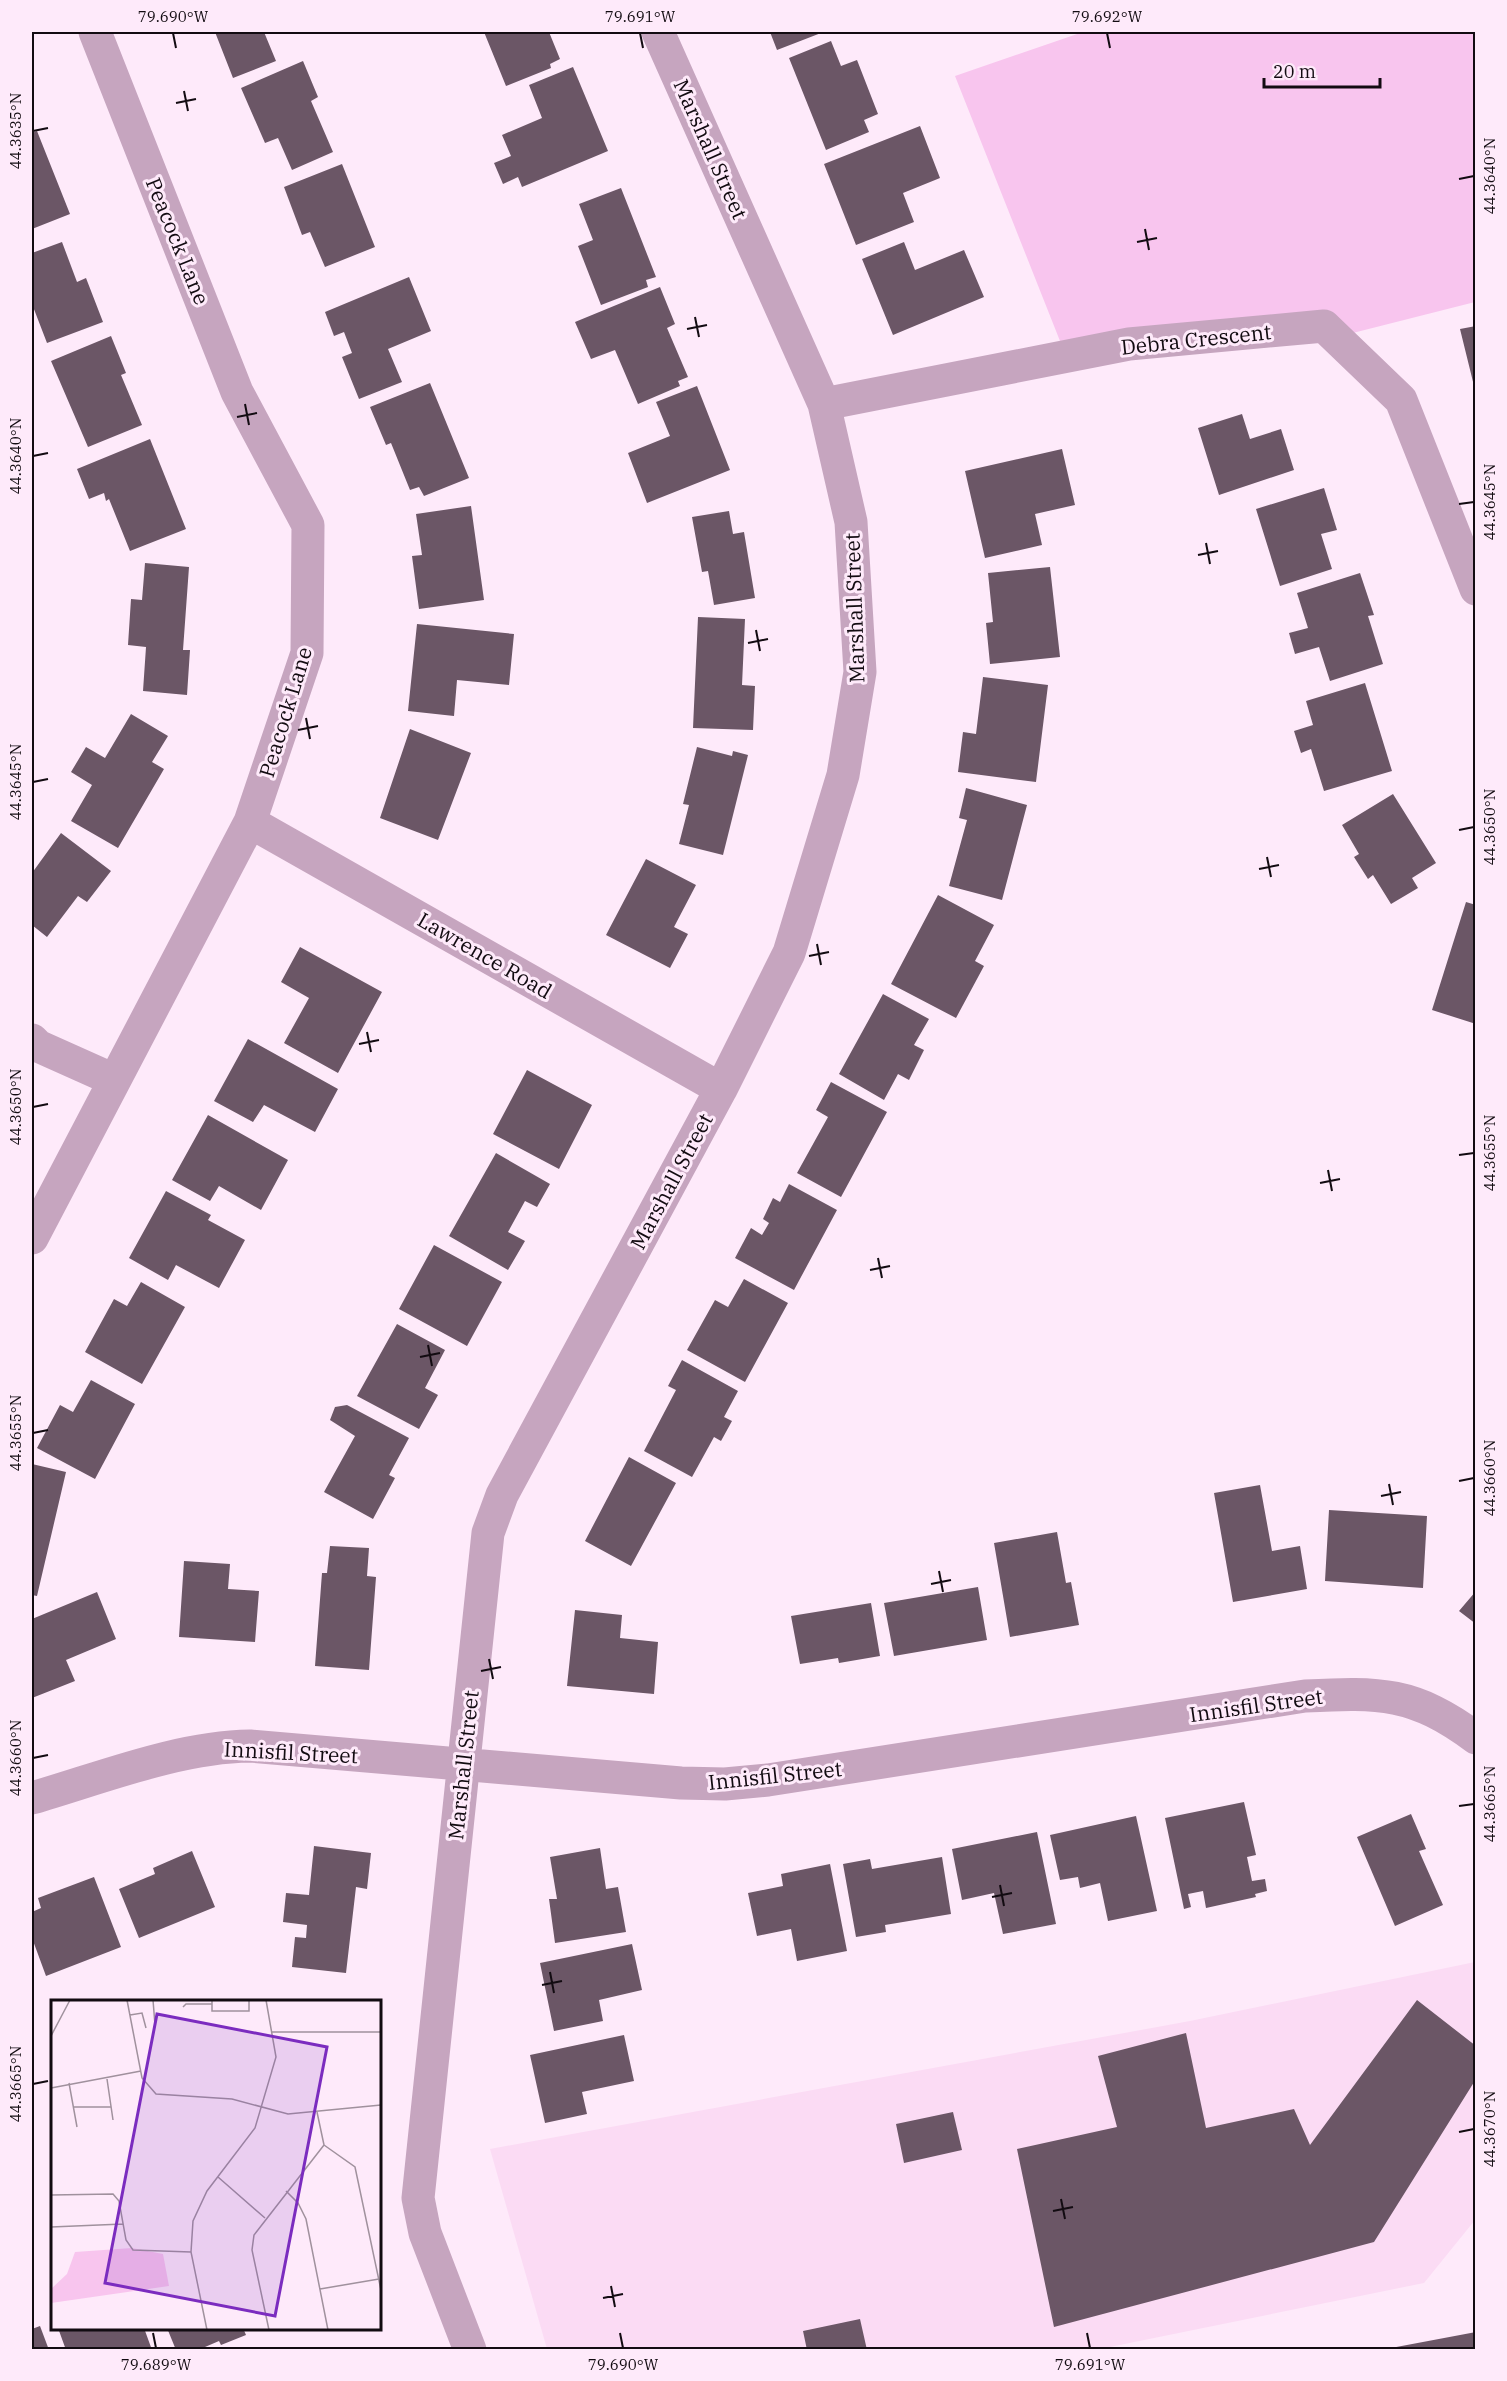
<svg xmlns="http://www.w3.org/2000/svg" width="1507" height="2381" viewBox="0 0 1507 2381" font-family="'IBM Plex Serif',serif">
  <style>
    .built { fill: #fbdbf4 }
    .green { fill: #f8c5ee }
    .building { fill: #6b5666 }
    .lines { fill: none; stroke-linecap: round; stroke-linejoin: round }
    .street { stroke: #c6a5bf; stroke-width: 33 }
    .ticks { fill: none; stroke: #120b11; stroke-width: 2 }
    .labels { text-anchor: middle; dominant-baseline: central; stroke-width: 6; stroke-linejoin: round; paint-order: stroke }
    .street-label { font-size: 21px; fill: #120b11; stroke: #feeafa }
    .inset-road { fill: none; stroke: #a0919d; stroke-width: 1.5 }
    .view { fill: #7b2cbf; fill-opacity: 0.15; stroke: #7b2cbf; stroke-width: 3 }
    .inset-edge { fill: none; stroke: #120b11; stroke-width: 3 }
    .neatline { fill: none; stroke: #120b11; stroke-width: 2 }
    .ticks-label { font-size: 15px; text-anchor: middle; fill: #120b11 }
  </style>
  <rect width="100%" height="100%" fill="#feeafa"/>
  <path class="built" d="M1475,1962v258l-51,63 -324,66h-553l-57,-200 700,-128z"/>
  <path class="green" d="M1083,32h392v270l-138,35 -170,-2 -107,6 -105,-265z"/>
  <path class="building" d="M215,32h49l12,29 -43,17z
    M484,32h65l11,27 -10,5 1,4 -45,18z
    M770,32h50l1,1 -44,17z
    M831,41l10,25 16,-6 21,54 -14,6 5,12 -43,18 -37,-92z
    M303,61l15,36 -7,4 22,51 -41,18 -14,-32 -13,5 -24,-55z
    M573,67l35,84 -86,36 -4,-10 -15,7 -9,-21 17,-7 -9,-21 40,-17 -13,-33z
    M920,126l20,52 -37,15 11,29 -58,23 -32,-81z
    M37,131l33,83 -38,15v-96z
    M342,164l33,83 -50,20 -15,-35 -8,3 -18,-48z
    M621,188l35,89 -10,3 2,7 -47,18 -23,-59 15,-6 -14,-36z
    M62,242l15,40 9,-4 17,44 -56,21 -15,-39v-51z
    M904,242l11,28 49,-20 20,47 -91,38 -31,-76z
    M409,277l22,54 -43,18 14,33 -43,17 -17,-42 10,-4 -8,-21 -10,4 -9,-24z
    M660,287l15,37 -8,4 21,49 -10,4 2,5 -42,18 -23,-54 -24,9 -16,-37z
    M1476,326v64h-1l-15,-61z
    M111,336l15,37 -5,2 21,50 -54,22 -37,-86z
    M430,383l39,95 -45,18 -5,-9 -9,3 -19,-47 -5,2 -16,-38z
    M697,386l33,84 -83,33 -19,-50 42,-17 -14,-34z
    M1242,414l8,25 31,-10 13,41 -75,25 -21,-67z
    M150,439l36,90 -56,22 -21,-52 -3,2 -2,-8 -15,6 -12,-30z
    M1062,449l13,56 -40,9 7,31 -57,13 -20,-87z
    M1324,488l13,42 -16,4 11,35 -52,17 -24,-77z
    M471,506l13,94 -65,9 -7,-53 10,-1 -6,-41z
    M729,511l4,23 11,-2 11,66 -41,7 -6,-34 -6,1 -10,-55z
    M145,563l44,4 -6,83h7l-3,45 -44,-4 3,-44 -18,-2 3,-46 11,1z
    M1050,567l10,90 -70,7 -4,-41 7,-1 -5,-49z
    M1360,573l14,42 -6,1 15,48 -53,17 -11,-34 -24,7 -6,-21 19,-5 -11,-35z
    M698,617l47,2 -3,66 13,1 -2,44 -60,-2z
    M417,624l97,10 -5,51 -52,-5 -3,36 -46,-5z
    M983,677l65,8 -12,97 -78,-10 5,-40 13,2z
    M1365,683l27,88 -68,20 -13,-42 -10,4 -7,-22 19,-6 -7,-24z
    M131,714l37,22 -16,26 12,7 -46,79 -47,-27 21,-36 -21,-13 15,-25 19,11z
    M410,729l61,24 -33,87 -58,-22z
    M697,747l35,9 1,-5 15,4 -25,100 -44,-11 10,-39 -6,-1z
    M966,788l61,17 -25,95 -53,-14 18,-66 -8,-2z
    M1393,794l43,69 -24,15 6,10 -27,16 -18,-29 -5,4 -14,-22 5,-3 -17,-29z
    M61,833l50,38 -24,31 -9,-6 -31,41 -15,-12v-52z
    M646,859l50,26 -22,42 14,7 -18,34 -64,-33z
    M938,895l56,30 -19,36 9,5 -28,52 -65,-34z
    M1466,902l10,3v119l-44,-14z
    M300,947l82,45 -44,81 -54,-30 25,-45 -28,-16z
    M883,994l46,25 -15,26 10,5 -15,30 -11,-6 -14,26 -45,-26z
    M248,1039l90,50 -23,43 -51,-27 -11,17 -39,-21z
    M527,1070l65,35 -33,64 -66,-35z
    M831,1082l56,30 -46,85 -44,-24 31,-56 -12,-7z
    M208,1115l80,45 -27,50 -42,-24 -9,15 -38,-21z
    M496,1153l54,31 -13,23 -12,-6 -17,31 17,9 -17,29 -59,-34z
    M789,1184l48,26 -43,80 -59,-32 16,-30 11,7 7,-12 -6,-4 10,-21 7,4z
    M166,1191l45,24 -3,5 37,20 -26,48 -43,-23 -8,15 -39,-22z
    M434,1245l68,37 -35,64 -68,-37z
    M744,1279l44,24 -43,79 -58,-32 28,-50 13,7z
    M141,1282l44,25 -43,77 -57,-32 29,-53 13,7z
    M397,1324l48,26 -20,38 13,7 -19,34 -62,-33z
    M682,1360l56,31 -14,26 8,4 -11,20 -7,-4 -22,40 -48,-26 32,-61 -8,-4z
    M91,1380l44,24 -40,75 -58,-31 23,-43 13,7z
    M347,1405l62,33 -20,37 6,3 -22,41 -49,-27 31,-56 -25,-16 5,-13z
    M629,1457l47,26 -45,83 -46,-25z
    M32,1464l34,8 -29,124 -5,-1z
    M1260,1485l12,66 28,-5 7,43 -74,13 -19,-109z
    M1329,1510l98,6 -4,72 -98,-7z
    M1057,1532l9,51 5,-1 8,43 -69,12 -16,-94z
    M330,1546l39,2 -2,28 9,1 -7,93 -54,-4 7,-93h5z
    M184,1561l46,3 -2,25 31,2 -4,51 -76,-5z
    M978,1587l9,53 -93,16 -10,-53z
    M1476,1591v33l-17,-13z
    M97,1592l19,47 -50,21 9,21 -43,17v-79z
    M871,1603l9,53 -41,7 -1,-5 -38,6 -9,-48z
    M575,1610l47,5 -2,23 38,4 -4,52 -87,-8z
    M1244,1802l12,53 -9,2 5,24 13,-2 2,12 -12,3 1,3 -50,11 -3,-17 -15,3 3,13 -7,2 -19,-91z
    M1411,1814l15,35 -7,2 24,54 -48,21 -38,-89z
    M1136,1816l21,95 -49,10 -8,-38 -20,5 -2,-11 -18,3 -10,-45z
    M1037,1832l19,92 -53,10 -9,-41 -32,7 -10,-51z
    M314,1846l57,7 -4,36 -11,-2 -10,86 -54,-6 3,-30 11,1 1,-13 -24,-3 3,-29 23,2z
    M600,1848l6,41 12,-2 8,45 -71,11 -6,-44h8l-7,-42z
    M192,1851l23,56 -76,31 -20,-49 36,-15 -2,-6z
    M942,1857l9,57 -66,11 1,7 -30,5 -13,-73 27,-5 2,10z
    M830,1864l17,87 -50,10 -6,-32 -34,7 -9,-43 35,-7 -2,-12z
    M94,1877l27,70 -75,29 -14,-38v-26l9,-4 -3,-10z
    M632,1944l10,46 -43,10 4,21 -49,10 -14,-68z
    M1417,2000l59,46v33l-102,163 -320,85 -37,-178 100,-22 -19,-71 88,-23 20,95 88,-19 16,36z
    M624,2035l10,46 -52,11 5,22 -42,9 -15,-68z
    M953,2112l9,38 -58,13 -8,-39z
    M860,2319l7,31h-60l-4,-19z
    M40,2326l9,24h-17v-21z
    M58,2328h86l8,22h-86z
    M167,2328h76l3,7 -25,10 -2,-4 -21,9h-22z
    M1476,2332v18h-85v-2z"/>
  <g class="lines">
    <path class="street" d="M824,404l305,-60 195,-18 77,74 75,189
      M250,822l471,267
      M32,1040l6,6 76,34
      M32,1238l218,-416 57,-169 1,-128 -71,-133 -142,-360
      M32,1798c69,-20 146,-51 218,-52l431,37 44,1 43,-4 537,-84c75,-4 109,-4 171,42
      M470,2350l-45,-117 -7,-35 70,-665 14,-38 219,-406 68,-136 54,-178 17,-103 -9,-150 -27,-118 -166,-372"/>
  </g>
  <path class="ticks" d="M173,33l3,15M640,33l3,15M1107,33l3,15M184,91l4,20M176,103l20,-4M33,131l15,-3M1459,179l15,-3M1145,229l4,21M1137,242l20,-4M695,317l4,20M687,329l20,-4M245,404l4,21M237,417l20,-4M33,456l15,-3M1459,504l15,-2M1206,543l4,21M1198,555l20,-4M756,630l4,21M748,643l20,-4M306,718l4,21M298,730l20,-4M33,782l15,-3M1459,830l15,-3M1267,857l4,20M1259,869l20,-4M817,944l4,21M809,956l20,-4M367,1032l4,20M359,1044l20,-4M33,1107l15,-3M1459,1155l15,-2M1328,1170l4,21M1320,1183l20,-4M878,1258l4,20M870,1270l20,-4M428,1345l4,21M420,1357l20,-4M33,1433l15,-3M1459,1481l15,-3M1389,1484l4,21M1381,1496l20,-4M939,1571l4,21M931,1584l20,-4M489,1659l4,20M481,1671l20,-4M33,1758l15,-3M1459,1806l15,-2M1000,1885l4,21M992,1897l20,-4M550,1972l4,21M542,1985l20,-4M33,2084l15,-3M1459,2132l15,-3M1061,2199l4,20M1053,2211l20,-4M611,2286l4,21M603,2298l20,-4M153,2333l3,15M620,2333l3,15M1087,2333l3,15"/>
  <g class="labels">
    <g class="street-label">
      <text transform="translate(711 149) rotate(66)">Marshall Street</text>
      <text transform="translate(178 241) rotate(68)">Peacock Lane</text>
      <text transform="translate(1196 339) rotate(-6)">Debra Crescent</text>
      <text transform="translate(854 608) rotate(-92)">Marshall Street</text>
      <text transform="translate(285 712) rotate(-73)">Peacock Lane</text>
      <text transform="translate(485 955) rotate(30)">Lawrence Road</text>
      <text transform="translate(671 1181) rotate(-62)">Marshall Street</text>
      <text transform="translate(1256 1705) rotate(-8)">Innisfil Street</text>
      <text transform="translate(291 1752) rotate(3)">Innisfil Street</text>
      <text transform="translate(463 1765) rotate(-84)">Marshall Street</text>
      <text transform="translate(775 1775) rotate(-6)">Innisfil Street</text>
    </g>
  </g>
  <g transform="translate(51 2000)">
    <rect width="330" height="330" fill="#feeafa"/>
    <path d="M81,248l31,6 6,32 -118,17v-14l16,-15 8,-22z" fill="#f8c5ee"/>
    <path class="inset-road" d="M76,0l15,78 14,16 76,5 56,15 93,-9M102,0l2,25M161,0v11h37v-11M132,7l3,-3h26M79,15l12,-2 4,15M221,32h109M0,36l19,-36M56,79l6,41M18,83l8,44M0,88l90,-17M23,107h37M266,112l7,33M273,145l31,22 26,123M167,177l47,41M235,191l12,12 8,16 22,111M0,195l62,-1 6,7 7,39 7,10 58,2M0,227l72,-3M269,289l59,-10M156,330l-16,-78 2,-31 14,-30 48,-63 21,-71 -10,-57M218,330l-17,-80 2,-15 70,-90"/>
    <path class="view" d="M106,14l170,33 -52,269 -170,-33z"/>
    <rect width="330" height="330" class="inset-edge"/>
  </g>
  <rect width="1507" height="2381" fill="none" stroke="#feeafa" stroke-width="66"/>
  <path d="M1264 78v9h116v-9" fill="none" stroke="#120b11" stroke-width="3"/>
  <text x="1273" y="78" font-size="18" fill="#120b11" stroke="#feeafa" stroke-width="4.5" paint-order="stroke">20 m</text>
  <rect x="33" y="33" width="1441" height="2315" class="neatline"/>
  <g class="ticks-label">
    <text x="173" y="22">79.690°W</text>
    <text x="640" y="22">79.691°W</text>
    <text x="1107" y="22">79.692°W</text>
    <text transform="translate(16 131) rotate(-90)" y="5">44.3635°N</text>
    <text transform="translate(1490 176) rotate(-90)" y="5">44.3640°N</text>
    <text transform="translate(16 456) rotate(-90)" y="5">44.3640°N</text>
    <text transform="translate(1490 502) rotate(-90)" y="5">44.3645°N</text>
    <text transform="translate(16 782) rotate(-90)" y="5">44.3645°N</text>
    <text transform="translate(1490 827) rotate(-90)" y="5">44.3650°N</text>
    <text transform="translate(16 1107) rotate(-90)" y="5">44.3650°N</text>
    <text transform="translate(1490 1153) rotate(-90)" y="5">44.3655°N</text>
    <text transform="translate(16 1433) rotate(-90)" y="5">44.3655°N</text>
    <text transform="translate(1490 1478) rotate(-90)" y="5">44.3660°N</text>
    <text transform="translate(16 1758) rotate(-90)" y="5">44.3660°N</text>
    <text transform="translate(1490 1804) rotate(-90)" y="5">44.3665°N</text>
    <text transform="translate(16 2084) rotate(-90)" y="5">44.3665°N</text>
    <text transform="translate(1490 2129) rotate(-90)" y="5">44.3670°N</text>
    <text x="156" y="2370">79.689°W</text>
    <text x="623" y="2370">79.690°W</text>
    <text x="1090" y="2370">79.691°W</text>
  </g>
</svg>
